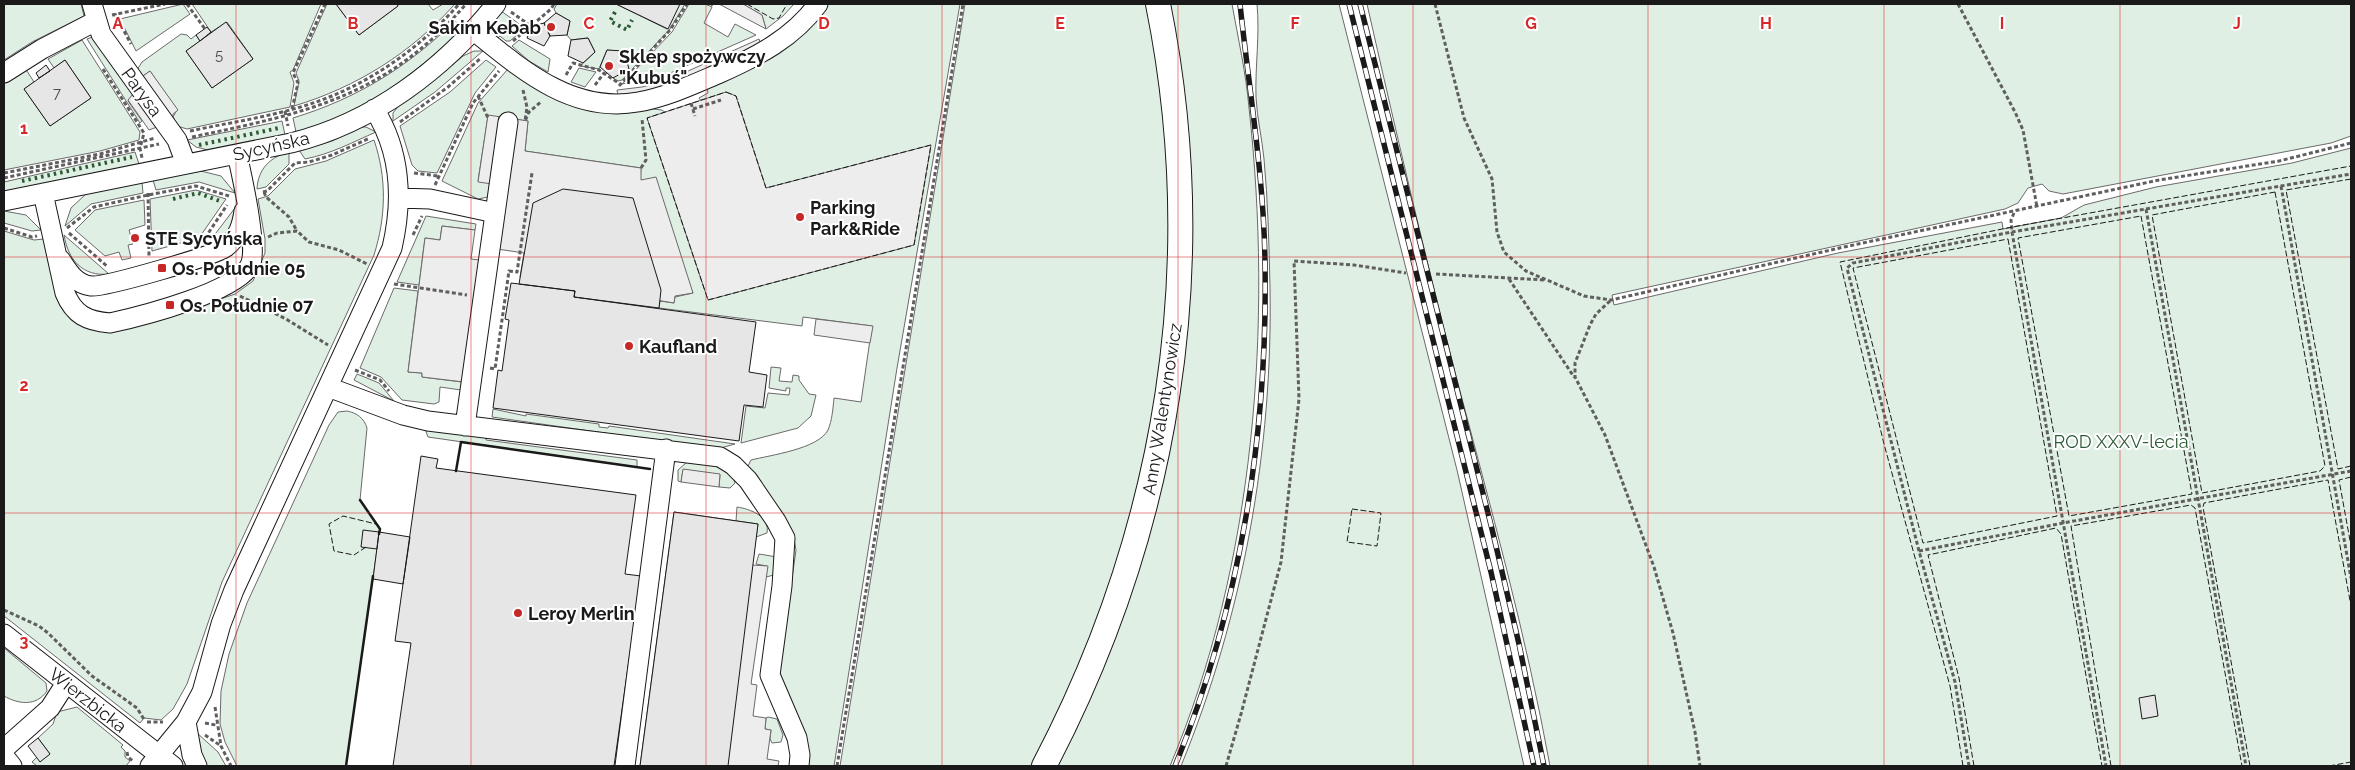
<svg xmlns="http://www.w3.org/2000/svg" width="2355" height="770" viewBox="0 0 2355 770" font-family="Raleway,sans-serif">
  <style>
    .green { fill: #e0efe3; stroke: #6a6a6a }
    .parking { fill: #ededed; stroke: #6a6a6a }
    .building { fill: #e6e6e6; stroke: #1a1a1a }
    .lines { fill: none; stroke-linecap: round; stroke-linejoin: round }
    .minor-casing { stroke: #1a1a1a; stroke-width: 21 }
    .major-casing { stroke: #1a1a1a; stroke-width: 26 }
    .path { stroke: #5f5f5f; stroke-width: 3; stroke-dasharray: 4 2.5; stroke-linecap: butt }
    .minor { stroke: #fff; stroke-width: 19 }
    .major { stroke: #fff; stroke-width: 24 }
    .rail-casing { stroke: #1a1a1a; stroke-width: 5.5 }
    .rail { stroke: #fff; stroke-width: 4; stroke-dasharray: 11; stroke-linecap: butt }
    .hedge { stroke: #2b5a34; stroke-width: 4; stroke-dasharray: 2.5 4; stroke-linecap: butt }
    .fence { stroke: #1a1a1a; stroke-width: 1; stroke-dasharray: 6 2.5; stroke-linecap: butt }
    .wall { stroke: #1a1a1a; stroke-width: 2.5 }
    .grid { fill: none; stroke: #d62828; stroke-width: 1; stroke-opacity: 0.55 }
    .poi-dot { fill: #c62828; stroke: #fff; stroke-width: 2 }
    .labels { text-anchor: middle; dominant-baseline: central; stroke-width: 4; stroke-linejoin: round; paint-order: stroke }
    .number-label { font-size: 15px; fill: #4d4d4d }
    .poi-label { font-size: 18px; font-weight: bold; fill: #1a1a1a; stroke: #fff; text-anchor: start }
    .street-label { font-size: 18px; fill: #1a1a1a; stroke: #fff }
    .park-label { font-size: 18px; fill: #2b5a34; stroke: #fff }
    .grid-label { font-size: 16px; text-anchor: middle; font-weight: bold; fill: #d62828; stroke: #fff; stroke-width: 4; stroke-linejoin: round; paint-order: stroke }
  </style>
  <rect width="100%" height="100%" fill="#fff"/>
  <path class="green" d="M4,4h77l3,12 -52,26 -28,18z
    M183,4l7,10 -54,37 -16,-32z
    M192,4h129l-28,66 -3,2 4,11 -4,24 -103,22 -10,-3 -4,-9 4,-7 -27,-39 -10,7 -3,-8 5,-8 39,-28 6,1 4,4 5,-4 4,6 -14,10 26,37 41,-29 -26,-37 -16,10z
    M327,4h9l23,31 39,-29 -1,-2h31l5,6 10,-6h12c-44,49 -98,83 -161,102l5,-25 -3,-8z
    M557,4h59l51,25 11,-25h7l-15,25 -48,51 -4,1 -5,-3 11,-26 -17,-2 -8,19 -19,-3 15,-14 -7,-14 -17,2 -4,-5 3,-14 -14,-8 -2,-4z
    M689,4h16l7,3 -8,16 24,14 7,-13 21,11 -88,39 -46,10 50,-52z
    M743,4h51l-11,12 -17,13 -4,-14z
    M827,4h133l-63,364 -63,398h-28l-6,-36 -21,-59 17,-121 -2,-11 -45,-68 -1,-5 3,-6c20,-5 67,-11 77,-30 4,-9 5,-22 6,-32l27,4 11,-76 -69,-9 -1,9 -143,-18 1,-7 14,2 1,-6 18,-4 -49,-112 -4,-1 1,-12 -116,-17 3,-30 -40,-5 -10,65 13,2 -3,14 -10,2 -36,-18 36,-78 30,-34 44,28 110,13 104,83 -67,-95 9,-5 -1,-6 115,-74z
    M965,4h183c11,66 20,133 22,200 4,195 -48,391 -139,562h-191z
    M1169,4h63c6,34 14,69 17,104 24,216 6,456 -79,658h-114c125,-234 165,-502 113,-762z
    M1257,4h82l118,466 67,296h-343c62,-151 92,-316 89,-479 -1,-42 -2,-86 -6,-128 -2,-21 -7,-41 -8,-62 -1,-31 4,-62 1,-93z
    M1367,4h984v132l-20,7 -268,51 -14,-3 -7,-7 -14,4 -10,15 -13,6 -393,86 2,10 224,-52 164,-31 1,7 58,-11 23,-13 72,-18 136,-24 59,-15v618h-801c-24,-132 -60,-261 -94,-390 -32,-124 -61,-248 -89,-372z
    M501,11l24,17 -15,13h-4l-6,-5 -3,3c-5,-11 -3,-19 4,-28z
    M455,21l8,7c-46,45 -102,88 -167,104l-3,-14c65,-20 113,-50 162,-97z
    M95,36l38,58 -5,7 14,20 -2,2 -53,-84z
    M82,40l58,92 -1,8 -39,11 -96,19v-88l21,-14 9,14 -10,7 26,37 41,-28 -26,-38 -11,8 -6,-9z
    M519,40l31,19 -2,13 -19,-11 -17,-15z
    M474,51h9l-48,41 -42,29v-8l8,-10 36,-25 26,-22z
    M486,60l10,7 -21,26 -38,80 -19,-2 -6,-6 -12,-39 50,-34z
    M579,68l17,4 -11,15 -14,-5z
    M282,121l3,14 -77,15 -12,-3 -9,-7z
    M360,127h6l10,5c-23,10 -45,22 -71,27l-6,-9 33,-9z
    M374,140c13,38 12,77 0,115l-152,327 -35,102 -14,25 -12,11 -17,-2 -4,5 -136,-107v-385l30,9 10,-1 30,79 97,-2 64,-22 18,-13 12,-28v-14l-7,-40 10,-3 27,-27 31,-8z
    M135,152l4,12 -135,28v-10z
    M289,152v12l-23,23 -9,2c1,-20 13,-32 32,-37z
    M201,171l20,5 14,17 -36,-11 -43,8 -3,-10z
    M142,182l1,11 -52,11 -26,22 6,-18 16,-15z
    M196,190l30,9 -27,39 -47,13 -2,-52z
    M144,200l1,25 -16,5 4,14 -5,1 3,13 -9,2 -3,-8 -14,4 -30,-26 20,-20z
    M238,204l-1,11 -12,23 -19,8z
    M4,211l22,4 15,15 -9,1 -28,-8z
    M426,216l50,8 -1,6 -33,-4 -2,14 -15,-2 -6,47 -22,-3z
    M64,235l45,39c-26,3 -41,-14 -45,-39z
    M394,288l24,3 -10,81 14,1v4l40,5 -1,8 -21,-3 -1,15 -5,2 -32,-4 -21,-23 -21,-9z
    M771,367l10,1 -2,13 13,1 1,-7 6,1v4l10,14 7,1 -5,21 -13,12 -57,15 5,-37 19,2 3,-15 21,2 1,-7h-4v3l-17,-3z
    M357,374l22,9 15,18 -40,-21z
    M493,409l33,7v-2l73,10v3l9,1 1,-2 126,18 -18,5 -225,-32z
    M347,411c10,2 17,7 20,17l-7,72 20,29 -34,237h-109l-12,-24 -5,-18 1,-33 8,-37 18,-51 82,-178 9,-13z
    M425,429l61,6v5l151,20v7l-209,-30z
    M687,462c16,2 43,1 48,21l-5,5 -11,-1 1,-12 -37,-5 -2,12 -3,-1v-11z
    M737,507c13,2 33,9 30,26l-11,4 -20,-16z
    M759,554l18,3 -3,18 -8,2 1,-11 -11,-2z
    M4,648l42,35 1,8c-11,16 -29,13 -43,5z
    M77,707l46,38 -2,2 4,4v6l5,4 -4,5h-89l-5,-4 5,-5 3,4 10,-7 -12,-16 15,-14 4,-12z
    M768,717l9,2 6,16 -2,7 -9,1 -2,-4 1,-9 -6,-1 1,-11z
    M196,732l22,20 8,14h-20l-5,-7z"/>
  <path class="parking" d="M719,4h24l19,11 4,14z
    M759,39l2,6 -93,42 -24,6 -26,3 -1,-6 25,-3 24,-6z
    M150,71l28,39 -5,4v7l-24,9 -21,-30 5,-6 -4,-8z
    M726,92l10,4 30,92 165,-43 -17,100 -206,55 -61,-182z
    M488,115l40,6 -3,30 116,17v12l15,-3 37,116 -18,3 -1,7 -154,-26 4,-24 -27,-4 10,-63 -29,-4z
    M442,226l33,4 -4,29 9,1 -16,122 -42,-5v-4l-14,-1 17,-134 15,2z
    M816,319l57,7 -3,17 -56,-8z
    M683,469l37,5 -1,13 -38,-5z
    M674,512l84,12 -6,41 16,1 -17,118 6,1 -4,31 13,2 -1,11 6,1 -4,29 12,2 -1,5h-138z"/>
  <path class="building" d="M336,4h61l1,2 -39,29z
    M616,4h64l-12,25z
    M556,13l14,8 -3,14 -17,1 -6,-13z
    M226,22l27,37 -41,29 -26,-37z
    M544,23l6,13 -6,10 -17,-8 5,-12z
    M207,27l4,5 -11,9 -4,-6z
    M588,38l7,14 -12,11 -15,-7 3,-16z
    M607,50l17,1 5,18 -16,9 -13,-11z
    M65,60l26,38 -41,28 -26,-37z
    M46,65l4,6 -11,7 -3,-5z
    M563,189l70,9 28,92 -2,18 -85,-11 1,-6 -56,-7 14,-81z
    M511,283l64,8 -1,6 182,25 -7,50 18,3 -4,32 -19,-2 -5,36 -246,-33 5,-38 4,1 7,-51 -4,-1z
    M421,456l17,3 -2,9 200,27 -11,79 16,2 -27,190h-221l18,-123 -16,-2z
    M674,512l84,12 -30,242h-88z
    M363,530l16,2 -2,17 -16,-2z
    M379,532l31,5 -7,47 -30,-5z
    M2155,695l3,21 -16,3 -3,-21z
    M38,738l12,16 -10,8 -12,-16z"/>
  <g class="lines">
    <defs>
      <path id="minor" d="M92,4l9,30 76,106 9,24
        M474,31c47,38 98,83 164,71 29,-5 56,-18 82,-29 38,-17 73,-35 98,-69
        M4,73l38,-24 54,-28
        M43,193l22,100c9,22 22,28 45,30 28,-6 132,-32 141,-60 6,-19 -9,-87 -14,-109
        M399,198l31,1 65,14
        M4,201l287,-58c82,-20 153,-74 205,-139
        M60,259c8,12 15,25 31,27 15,1 123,-30 135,-39 12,-10 16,-21 18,-36
        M328,387l75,28 25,6 292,36 13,8 15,15 28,41 9,17 -3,48 -12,89 27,63 3,17 -1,11
        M465,426l43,-304
        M4,634l169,132
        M186,722l6,33 5,11
        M4,749l46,-41 16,-25
        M4,756l8,10
        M150,766l36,-44 16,-30 19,-68 13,-34 158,-342c11,-47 9,-97 -18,-139
        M625,766l41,-317"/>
      <path id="major" d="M1044,766c124,-236 167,-500 114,-762"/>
    </defs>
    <use href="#minor" class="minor-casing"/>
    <use href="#major" class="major-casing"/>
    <path class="path" d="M187,4l18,25
      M711,4l2,1
      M1435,4l29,114 28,61 5,53 7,20 22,19 58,25 27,4 233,-53 315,-67 120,-19 72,-18
      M1958,4l57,108 8,18 14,77
      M511,12l20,14 20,-17 3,-5
      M115,14l16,30
      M112,15l53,-11
      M513,41l18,-15
      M103,69l41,64 -4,15 2,10
      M566,75l7,-12 26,7 21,14
      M595,85l9,-12
      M619,86l51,-56 17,-26
      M523,90l4,17 -2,14 4,-9 13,-11
      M478,96l10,22
      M691,103l4,13
      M292,109l6,-26 -5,-10 32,-69
      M693,109l28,-9
      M285,111l3,15
      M400,122l48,-35 33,-29
      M190,131c42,-9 86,-15 126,-29 55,-19 105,-55 143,-98
      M192,137c114,-24 194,-40 274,-133
      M641,168l5,-8 -4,-41
      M4,173l96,-19 55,-16
      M414,173l24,3
      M4,178l155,-34
      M435,185l38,-82 26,-32
      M2281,186l70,392
      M263,192l4,-1 28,-28 14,-1 23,-7 38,-17
      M264,192l2,5 23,20 8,14
      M148,193l1,64
      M2146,209l205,-35
      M2014,213l-3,7 1,12 94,534
      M4,228l28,9 5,-1
      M67,228l27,-21 54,-12 48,-9 33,10
      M69,233l39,34
      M413,235l9,-19
      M268,237l9,-4 20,-2 12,11 30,8 28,14
      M205,238l22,-33
      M1436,274l109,6
      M1509,279l65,98
      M394,284l73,11
      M240,296l46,23 42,26
      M1610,301l-14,13 -6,11 -15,38v14l30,58 49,132 19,66 22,99 5,34
      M490,368l5,1 14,-98 8,1 15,-99
      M355,370l25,10 9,11
      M1919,551l144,-28 288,-52
      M4,610l35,16 9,7 44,43 45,32 8,13
      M215,707l6,39 10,20
      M147,722h16
      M205,723l11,2
      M205,735l16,11
      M127,752l1,5 6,5
      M837,766l126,-762
      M1226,766l15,-52 40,-152 18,-163 -5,-138 60,4 52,8
      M1969,766l-14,-84 -36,-131 -72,-283 6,-5 159,-31 134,-23 100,557"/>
    <use href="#minor" class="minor"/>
    <use href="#major" class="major"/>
    <defs>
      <path id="rail" d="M1349,4l142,568 43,194
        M1360,4l132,525 27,115 25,122
        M1175,766c65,-158 93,-332 90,-503 -1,-87 -16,-173 -25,-259"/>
    </defs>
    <use href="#rail" class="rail-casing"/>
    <use href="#rail" class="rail"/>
    <path class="hedge" d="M615,12l-5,9 17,9 5,-10
      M199,145l80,-17
      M22,181l110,-24
      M173,199l25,-6 22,8"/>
    <path class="fence" d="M747,4l26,15 6,-1 8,-14
      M726,92l10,4 30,92 165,-43 -17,100 -206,55 -61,-182z
      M2351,179l-65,11 52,279 13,-3
      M2275,192l50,274 -5,5 -118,22 -50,-278z
      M2141,216l51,278 -123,22 -51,-278z
      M2008,239l49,277 -134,27 -70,-275z
      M2351,477l-12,3 12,66
      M1352,509l29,4 -4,33 -30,-4z
      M366,547l-12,8 -20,-4 -5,-27 14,-8 33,8
      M1963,766l-13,-80 -66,-242 -44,-182 172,-35 339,-61
      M1974,766l-15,-88 -31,-123 128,-27 5,6 41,232
      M2111,766l-40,-240 120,-21 4,3 47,258
      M2250,766l-47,-259 1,-4 124,-23 23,126
      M2329,766l22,-4"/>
    <path class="wall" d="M456,471l5,-29 189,27
      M360,500l20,29 -1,5
      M346,766l27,-190"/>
  </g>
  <path class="grid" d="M236,4v762M471,4v762M706,4v762M942,4v762M1178,4v762M1413,4v762M1648,4v762M1884,4v762M2120,4v762M4,257h2347M4,513h2347"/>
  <g class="poi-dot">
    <circle cx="551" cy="27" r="5"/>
    <circle cx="609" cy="66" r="5"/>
    <circle cx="800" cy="217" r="5"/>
    <circle cx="135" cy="238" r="5"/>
    <rect x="157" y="263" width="10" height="10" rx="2.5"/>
    <rect x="165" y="300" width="10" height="10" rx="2.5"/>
    <circle cx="629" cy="346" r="5"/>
    <circle cx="518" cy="613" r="5"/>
  </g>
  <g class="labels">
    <g class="number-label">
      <text x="219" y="55">5</text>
      <text x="57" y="93">7</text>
    </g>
    <g class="poi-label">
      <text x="541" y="27" text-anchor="end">Sakim Kebab</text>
      <text x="619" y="56">Sklep spożywczy<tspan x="619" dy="21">"Kubuś"</tspan></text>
      <text x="810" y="207">Parking<tspan x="810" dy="21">Park&amp;Ride</tspan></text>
      <text x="145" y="238">STE Sycyńska</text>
      <text x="172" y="268">Os. Południe 05</text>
      <text x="180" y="305">Os. Południe 07</text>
      <text x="639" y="346">Kaufland</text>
      <text x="528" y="613">Leroy Merlin</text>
    </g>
    <g class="street-label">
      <text transform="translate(142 92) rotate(54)">Parysa</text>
      <text transform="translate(271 146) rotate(-13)">Sycyńska</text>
      <text transform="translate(1162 409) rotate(-81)">Anny Walentynowicz</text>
      <text transform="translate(88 700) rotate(38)">Wierzbicka</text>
    </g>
    <g class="park-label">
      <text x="2121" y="441">ROD XXXV-lecia</text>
    </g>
  </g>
  <g class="grid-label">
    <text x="118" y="29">A</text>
    <text x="353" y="29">B</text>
    <text x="589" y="29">C</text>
    <text x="824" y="29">D</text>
    <text x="1060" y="29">E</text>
    <text x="1295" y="29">F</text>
    <text x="1531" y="29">G</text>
    <text x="1766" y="29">H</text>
    <text x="2002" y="29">I</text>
    <text x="2237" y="29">J</text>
    <text x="24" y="134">1</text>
    <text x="24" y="391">2</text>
    <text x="24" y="647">3</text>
  </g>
  <rect width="2355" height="770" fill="none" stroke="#1a1a1a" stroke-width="10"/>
</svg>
